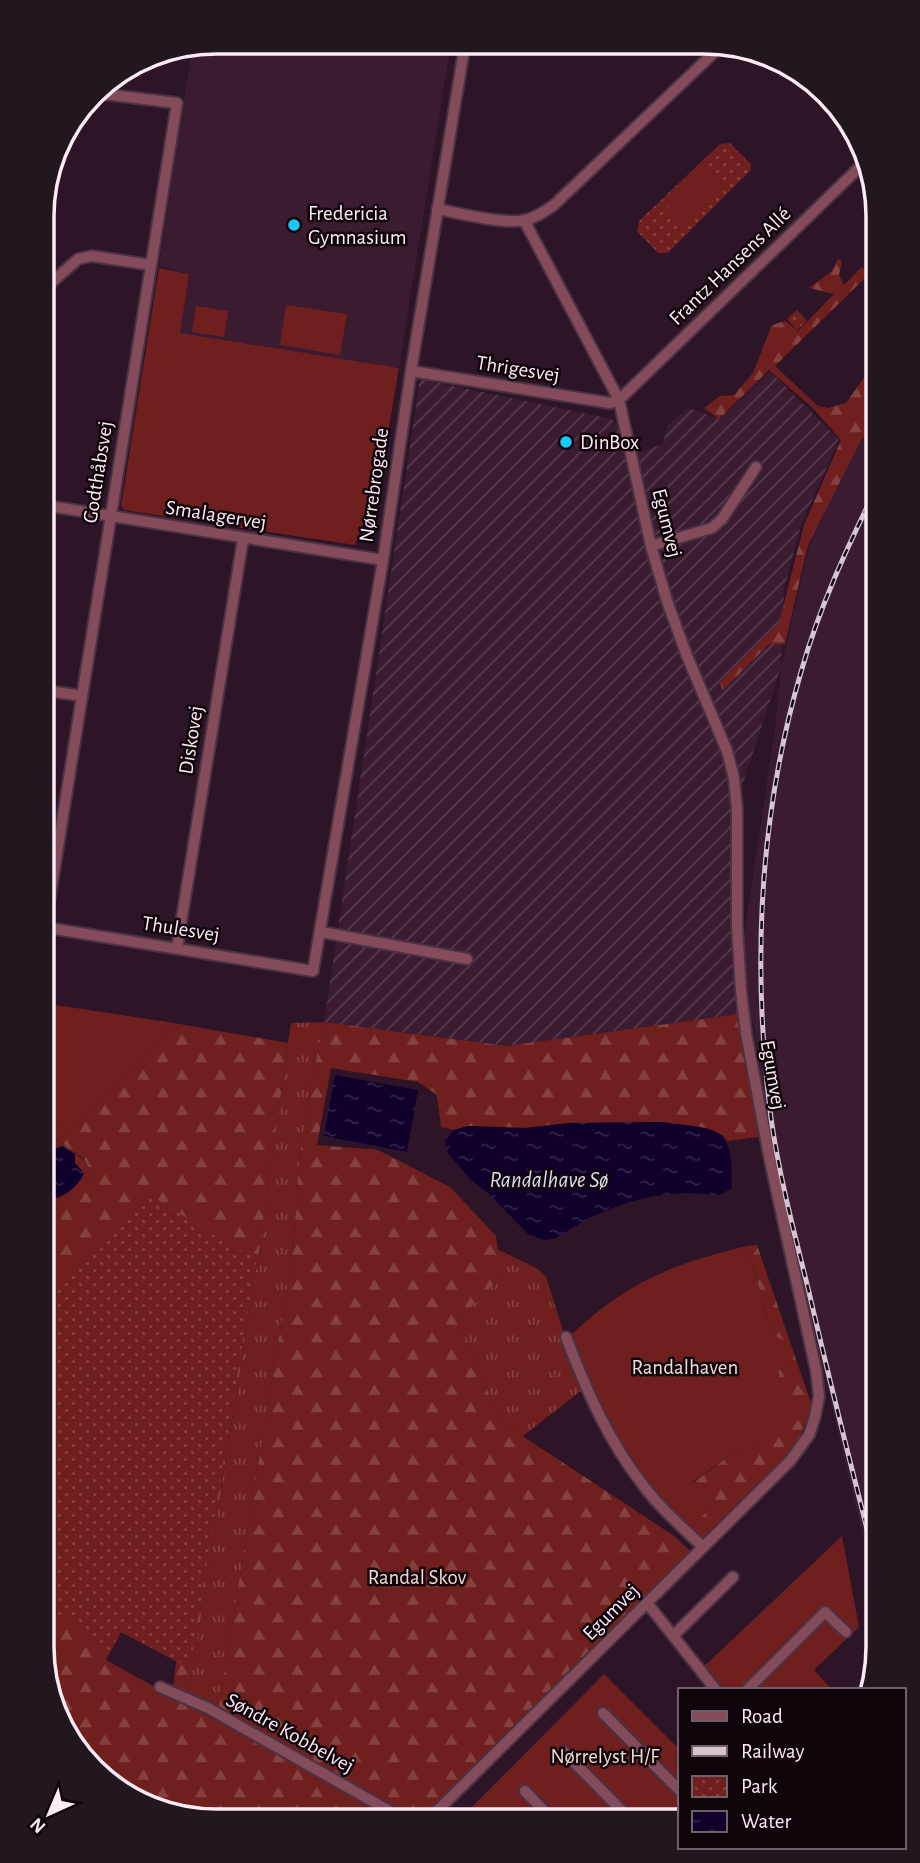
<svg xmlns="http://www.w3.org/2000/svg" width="920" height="1863" viewBox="0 0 920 1863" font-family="'Alegreya Sans',sans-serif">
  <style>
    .built { fill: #3a1b30 }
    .industrial { fill: url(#industrial-furrows) }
    .grass { fill: url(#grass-tufts) }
    .forest { fill: url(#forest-firs) }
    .park { fill: url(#park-dots) }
    .garden { fill: #6f201e }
    .water { fill: url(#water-ripples) }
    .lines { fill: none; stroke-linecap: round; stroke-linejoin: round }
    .minor-casing { stroke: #4a3243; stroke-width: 14 }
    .minor { stroke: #844b5b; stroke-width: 10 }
    .rail-casing { stroke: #d8c4d1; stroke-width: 5 }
    .rail { stroke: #0f050b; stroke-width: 2.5; stroke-dasharray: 8; stroke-linecap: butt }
    .poi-dot { fill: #16cafb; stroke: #0f050b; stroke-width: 2.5 }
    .labels { text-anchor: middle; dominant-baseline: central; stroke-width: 5; stroke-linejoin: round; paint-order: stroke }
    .poi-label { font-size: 21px; fill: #fceaf5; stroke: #0f050b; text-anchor: start }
    .street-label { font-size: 21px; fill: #fceaf5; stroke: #0f050b }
    .park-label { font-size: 21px; fill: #f3d9d6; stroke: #0f050b }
    .water-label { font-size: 23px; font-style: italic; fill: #dcd9ee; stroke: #0f050b }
    .rim { fill: none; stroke: #fceaf5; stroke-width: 3.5 }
  </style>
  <defs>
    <pattern id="industrial-furrows" width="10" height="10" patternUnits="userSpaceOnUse" patternTransform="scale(1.75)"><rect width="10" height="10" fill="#3a1b30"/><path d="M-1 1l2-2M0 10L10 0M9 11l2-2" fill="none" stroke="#573c4f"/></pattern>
    <pattern id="grass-tufts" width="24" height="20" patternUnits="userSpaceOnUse" patternTransform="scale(1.75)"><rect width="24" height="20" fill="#6f201e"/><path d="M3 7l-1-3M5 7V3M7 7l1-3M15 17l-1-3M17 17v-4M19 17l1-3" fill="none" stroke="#84413f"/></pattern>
    <pattern id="forest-firs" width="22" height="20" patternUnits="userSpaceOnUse" patternTransform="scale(1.75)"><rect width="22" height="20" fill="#6f201e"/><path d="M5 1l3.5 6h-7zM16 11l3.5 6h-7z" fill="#84413f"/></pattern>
    <pattern id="park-dots" width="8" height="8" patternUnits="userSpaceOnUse" patternTransform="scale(1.75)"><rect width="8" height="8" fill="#6f201e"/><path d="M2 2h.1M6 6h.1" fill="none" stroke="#84413f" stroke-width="1.8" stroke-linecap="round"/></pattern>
    <pattern id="water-ripples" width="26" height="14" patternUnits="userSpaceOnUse" patternTransform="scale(1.75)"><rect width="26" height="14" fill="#0f002c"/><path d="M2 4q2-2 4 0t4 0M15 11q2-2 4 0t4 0" fill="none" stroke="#33254b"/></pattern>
  </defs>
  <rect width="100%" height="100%" fill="#2d1426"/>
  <path class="built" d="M217,42l234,1 -52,325 -220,-35 10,-59 -30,-8 33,-219z
    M878,413v1188l-102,-430 -22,-144 -6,-20 -5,-64 32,-214 6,-62 28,-121 49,-106z"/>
  <path class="industrial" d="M770,371l69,69 -38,85 -17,64 -3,78 -39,119 1,157 5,64 -9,7 -232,32 -183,-24 96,-643 192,40 28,33 23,-8 4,-18 21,-18 32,11z"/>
  <path class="grass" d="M324,1022l-15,72 -10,69 -6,89 -75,458 -30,-13 71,-446 29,-208 3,-20z
    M43,1130l41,30 9,16 -32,28 -19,4z
    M497,1249l41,20 8,8 36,113 -59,46 -23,-15 -42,-100 43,-45z"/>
  <path class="forest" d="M838,259l4,2 -3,14 5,10 18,-18 7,7 -94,92 43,40 10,2 18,-5 17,-24 15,-29v67l-18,25 -52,103 -23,99 -17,1 -45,45 -4,-7 60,-60 25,-98 37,-85 -29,-33 -43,-37 -50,49 -15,-11 16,-12 14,-1 19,-22 19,-48 13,-4 13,10 36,-37 -25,-6 23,-17z
    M739,1014l20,123 -32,4 -4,-6 -60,-13 -93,1 -45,5 -57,-2 -14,4 -13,-3 -4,-32 -19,-13 -87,-14 -14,77 61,5 72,37 46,49 5,40 -43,45 42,100 174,115 17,16 -267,264 -16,1 -190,-107 75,-458 6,-89 10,-69 15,-72 183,24z
    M174,1023l114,20 -29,208 -71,446 -15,-7 3,-29 -55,-29 -15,28 285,157 -198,2 -91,-41 -51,-76 -9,-56v-438l19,-4 32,-28 -9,-17 -41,-29v-15l24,17z
    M757,1245l55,161 -13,33 -16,21 -80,81 -14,-12 21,-21 -17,-25 33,-25 61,-27 -9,-60 12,-6 -18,-31 -25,-88z"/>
  <path class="park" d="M730,143l21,21v6l-83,83h-10l-21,-22 2,-10 81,-77z
    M797,310l10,11 -10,9 -10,-11z
    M152,1196l84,53 21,5 -67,414 -69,-36 -12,22 -36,-33 -31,-14v-306z"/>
  <path class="garden" d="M704,167l22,22 -39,38 -21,-22z
    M159,268l30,6 -9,59 219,35 -18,107 -26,70 -231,-35 -3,-4z
    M286,305l61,9 -7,41 -60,-10z
    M196,306l32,5 -4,26 -32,-5z
    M43,1003l131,20 -107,109 -24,-17z
    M747,1246l25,88 13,7 5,24 -12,6 10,60 -62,27 -33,24 17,26 -21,21 -23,-21 -52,-76 -31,-62 -11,-36c55,-52 103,-71 175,-88z
    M842,1536l17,91 -45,43 18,20h-123l-12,-17z
    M604,1674l76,76v63l-217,3z"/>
  <path class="water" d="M335,1075l83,15 -11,62 -83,-16z
    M663,1122c56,8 70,1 69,66l-12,7 -35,-2 -32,3 -27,7 -37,15 -33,20 -12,2 -16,-6 -38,-39 -20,-16 -22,-26 -3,-12 9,-11 14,-4 57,2 45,-5z
    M62,1146l13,8v9l9,10c-4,11 -16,21 -27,25l-15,-6v-38z"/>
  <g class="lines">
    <defs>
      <path id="minor" d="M437,209c22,4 68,16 88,11 11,-2 20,-9 29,-15l168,-160
        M43,290l35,-31 14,-3 59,9
        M411,371l199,32 9,-3 249,-241
        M43,505l340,55
        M651,546l61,-18 10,-9 34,-52
        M43,690l39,6
        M43,927l270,44 70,-411 28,-189 54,-327
        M45,928l132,-825 -82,-10
        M321,932l146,27
        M177,948l66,-409
        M566,1337c20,52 42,104 77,148 17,23 39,42 60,62
        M647,1603l69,87
        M673,1636l60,-59
        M160,1687l48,21 192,109
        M747,1690l78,-78 21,20
        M603,1713l77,78
        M564,1752l61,62
        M525,1791l23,24
        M432,1816l358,-355 19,-26 6,-18 4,-21 -3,-26 -46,-209 -24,-128 -5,-43 -4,-64v-117l-3,-31 -7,-27 -40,-95 -20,-55 -16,-55 -32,-146 -95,-180"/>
    </defs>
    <use href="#minor" class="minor-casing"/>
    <use href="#minor" class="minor"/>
    <defs>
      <path id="rail" d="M878,1572c-24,-94 -48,-189 -70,-284 -14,-56 -29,-113 -37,-170 -19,-149 -12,-302 30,-446 18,-64 47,-127 77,-187"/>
    </defs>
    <use href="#rail" class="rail-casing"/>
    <use href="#rail" class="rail"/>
  </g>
  <g class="poi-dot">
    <circle cx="294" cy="225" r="7"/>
    <circle cx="566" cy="442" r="7"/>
  </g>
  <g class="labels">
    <g class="poi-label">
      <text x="308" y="213">Fredericia<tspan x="308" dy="24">Gymnasium</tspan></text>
      <text x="580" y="442">DinBox</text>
    </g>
    <g class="street-label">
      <text transform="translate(730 266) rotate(-44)">Frantz Hansens Allé</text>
      <text transform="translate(518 369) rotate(9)">Thrigesvej</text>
      <text transform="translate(98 472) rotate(-81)">Godthåbsvej</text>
      <text transform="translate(374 485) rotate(-82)">Nørrebrogade</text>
      <text transform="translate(216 515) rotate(9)">Smalagervej</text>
      <text transform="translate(667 523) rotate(76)">Egumvej</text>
      <text transform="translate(191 740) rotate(-81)">Diskovej</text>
      <text transform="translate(181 929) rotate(9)">Thulesvej</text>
      <text transform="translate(773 1075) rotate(80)">Egumvej</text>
      <text transform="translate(611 1612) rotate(-45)">Egumvej</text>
      <text transform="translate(290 1733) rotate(29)">Søndre Kobbelvej</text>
    </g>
    <g class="park-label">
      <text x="685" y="1367">Randalhaven</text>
      <text x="417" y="1577">Randal Skov</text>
      <text x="605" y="1756">Nørrelyst H/F</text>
    </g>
    <g class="water-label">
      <text x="549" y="1180">Randalhave Sø</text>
    </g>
  </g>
  <path d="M0 0H920V1863H0ZM216 54H704A162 162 0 0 1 866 216V1647A162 162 0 0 1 704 1809H216A162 162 0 0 1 54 1647V216A162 162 0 0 1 216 54Z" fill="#22171e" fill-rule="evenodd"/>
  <path class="rim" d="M216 54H704A162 162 0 0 1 866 216V1647A162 162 0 0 1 704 1809H216A162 162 0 0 1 54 1647V216A162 162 0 0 1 216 54Z"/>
  <rect x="678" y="1688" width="228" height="161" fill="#0f050b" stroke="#6e6169" stroke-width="2"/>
  <rect x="692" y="1711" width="35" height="10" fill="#844b5b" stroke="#6e6169" stroke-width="2"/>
  <text x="741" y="1723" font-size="21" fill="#fceaf5">Road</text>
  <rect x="692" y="1746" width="35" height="10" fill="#d8c4d1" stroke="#6e6169" stroke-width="2"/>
  <text x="741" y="1758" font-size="21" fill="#fceaf5">Railway</text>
  <rect x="692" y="1776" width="35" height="21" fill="url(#park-dots)" stroke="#6e6169" stroke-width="2"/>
  <text x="741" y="1793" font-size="21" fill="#fceaf5">Park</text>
  <rect x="692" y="1811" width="35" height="21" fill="url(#water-ripples)" stroke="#6e6169" stroke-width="2"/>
  <text x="741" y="1828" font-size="21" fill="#fceaf5">Water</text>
  <g transform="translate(49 1814) rotate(224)" stroke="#0f050b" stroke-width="5" paint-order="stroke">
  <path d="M0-5L12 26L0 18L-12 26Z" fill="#fceaf5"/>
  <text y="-10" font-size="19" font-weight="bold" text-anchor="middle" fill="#fceaf5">N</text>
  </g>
</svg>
